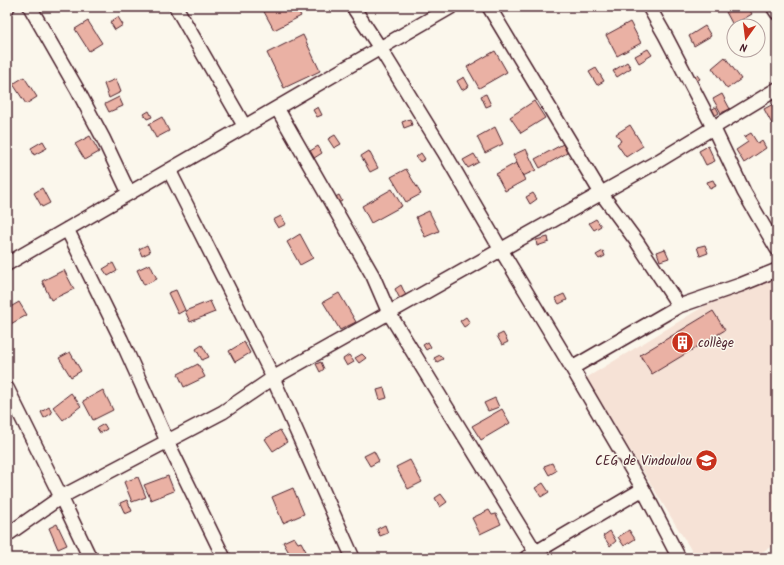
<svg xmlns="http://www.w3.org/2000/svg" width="784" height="565" viewBox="0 0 784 565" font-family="Kalam,sans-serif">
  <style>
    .built { fill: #f6e2d6 }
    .building { fill: #eab1a4; stroke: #4a1f2b }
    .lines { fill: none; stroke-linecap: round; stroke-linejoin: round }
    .minor-casing { stroke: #4a1f2b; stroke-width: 16 }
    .minor { stroke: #fbf7ec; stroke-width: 13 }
    .labels { text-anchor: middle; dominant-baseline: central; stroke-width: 3; stroke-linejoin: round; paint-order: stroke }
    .poi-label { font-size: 13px; fill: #4a1f2b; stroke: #fbf7ec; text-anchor: start }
  </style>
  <rect width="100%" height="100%" fill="#fbf7ec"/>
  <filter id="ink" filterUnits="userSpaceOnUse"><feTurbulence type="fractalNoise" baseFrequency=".025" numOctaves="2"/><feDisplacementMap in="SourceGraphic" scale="8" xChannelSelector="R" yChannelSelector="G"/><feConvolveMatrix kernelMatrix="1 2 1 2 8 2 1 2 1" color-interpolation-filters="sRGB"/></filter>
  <g filter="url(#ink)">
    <path class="built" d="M777,262v281l-25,15h-56l-110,-180z"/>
    <path class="building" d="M264,7h32l5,9 -27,14 -12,-22z
      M734,7h14l4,7 -19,11 -7,-13z
      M118,17l5,8 -8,5 -5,-8z
      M88,21l14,22 -13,8 -14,-22z
      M630,22l11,21 -24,13 -11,-21z
      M705,26l6,10 -17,10 -5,-10z
      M303,35l17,36 -36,17 -17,-35z
      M648,49l4,6 -13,8 -4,-7z
      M495,51l12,21 -28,16 -12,-21z
      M725,57l16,22 -14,10 -15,-21z
      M627,62l4,6 -14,9 -4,-6z
      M596,68l8,13 -7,4 -8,-13z
      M697,75l3,4 -5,3 -2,-4z
      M24,77l13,20 -11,7 -13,-20z
      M464,77l5,9 -7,4 -5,-9z
      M116,79l5,13 -12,6 -5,-14z
      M486,94l5,11 -5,2 -5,-11z
      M722,94l8,15 -9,4 -8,-14z
      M119,97l4,9 -14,6 -4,-8z
      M534,101l11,17 -24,15 -11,-16z
      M775,103l2,4v14l-5,3 -8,-15z
      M318,107l4,8 -5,2 -4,-7z
      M716,107l3,6 -9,6 -4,-6z
      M149,111l3,6 -5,2 -3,-5z
      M162,117l7,14 -13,7 -7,-14z
      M410,119l2,6 -8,3 -2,-6z
      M630,125l13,21 -17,11 -9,-13 4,-3 -5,-7z
      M495,127l8,17 -18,9 -8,-16z
      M751,133l7,11 4,-3 4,7 -22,15 -8,-13 12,-8 -4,-5z
      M335,135l6,9 -7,4 -6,-9z
      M90,136l9,16 -14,8 -10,-16z
      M43,141l4,7 -13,7 -3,-7z
      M563,144l4,9 -27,15 -5,-9z
      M318,146l4,7 -11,7 -4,-7z
      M708,146l7,15 -9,4 -7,-14z
      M526,149l10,21 -13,6 -10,-21z
      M369,151l9,17 -8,4 -9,-16z
      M421,153l4,6 -5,3 -4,-5z
      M474,154l5,8 -11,6 -5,-8z
      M516,163l9,17 -20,11 -9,-17z
      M406,169l15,25 -15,8 -15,-25z
      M713,180l3,6 -6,3 -3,-7z
      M42,188l8,15 -8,4 -8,-14z
      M392,189l10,17 -31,17 -9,-17z
      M533,193l4,6 -7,5 -4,-7z
      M339,195l3,6 -9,5 -3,-6z
      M429,211l10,20 -14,6 -9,-20z
      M281,216l5,8 -8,4 -5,-8z
      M596,219l5,7 -7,4 -5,-7z
      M300,234l13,24 -13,7 -13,-23z
      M548,237l1,5 -12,4 -1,-6z
      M147,245l3,7 -8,4 -3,-7z
      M705,245l3,8 -8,3 -3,-9z
      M665,249l4,9 -9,3 -3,-9z
      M603,251l2,5 -6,3 -3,-4z
      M113,263l4,8 -9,5 -5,-7z
      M150,264l7,15 -13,6 -7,-15z
      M64,270l10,19 -23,11 -9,-19z
      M401,285l6,13 -6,3 -6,-12z
      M176,290l9,20 -7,4 -10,-21z
      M339,293l17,29 -16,8 -17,-28z
      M564,294l3,6 -8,4 -4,-6z
      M210,301l5,11 -25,10 -5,-11z
      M19,302l8,13 -20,11v-17z
      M713,311l12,19 -73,44 -12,-19z
      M466,317l4,6 -6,4 -4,-6z
      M503,333l5,9 -6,3 -5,-9z
      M244,342l6,11 -15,9 -6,-11z
      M428,342l3,5 -5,3 -3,-5z
      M202,345l7,12 -7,3 -6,-11z
      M70,352l11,19 -10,6 -12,-19z
      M362,354l4,4 -7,5 -4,-5z
      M349,355l5,7 -7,4 -4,-7z
      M440,355l3,4 -6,3 -3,-4z
      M321,362l3,7 -4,3 -4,-8z
      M198,364l7,13 -21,10 -6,-13z
      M384,388l3,10 -7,2 -3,-10z
      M103,390l10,20 -20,10 -10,-19z
      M71,393l10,13 -18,14 -10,-13z
      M495,398l4,9 -11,4 -4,-8z
      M49,407l3,6 -8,5 -3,-6z
      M502,409l8,14 -29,17 -9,-14z
      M104,424l3,5 -7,4 -3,-5z
      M280,430l7,12 -14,9 -8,-12z
      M374,451l5,10 -9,5 -6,-10z
      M410,460l12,22 -14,7 -12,-22z
      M552,463l4,8 -7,4 -5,-9z
      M168,476l6,15 -23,9 -7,-15z
      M138,477l8,20 -14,5 -8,-20z
      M543,483l6,9 -8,5 -6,-9z
      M293,488l11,26 -21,9 -11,-26z
      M441,494l6,8 -7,5 -5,-9z
      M127,500l5,11 -7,3 -5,-11z
      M489,510l3,5 4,-1 5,10 -21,10 -8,-16z
      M57,524l10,21 -9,4 -9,-21z
      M385,525l3,8 -8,3 -3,-7z
      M629,530l6,9 -11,7 -6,-9z
      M610,531l6,10 -6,5 -7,-10z
      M294,537l4,6 3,-1 7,13 -7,3h-9l-9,-16z"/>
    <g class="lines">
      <defs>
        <path id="minor" d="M30,7l47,82 26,49 26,55
          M176,7l69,120
          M353,7l27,41 64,104 57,98 71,118
          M489,7l112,186 36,49 42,64
          M649,7l16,28 48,92 31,65 33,57
          M773,7l4,6
          M7,8l1,-1
          M277,108l96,168 16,37 150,245
          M169,170l99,197 85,191
          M67,229l54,110 46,102 57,117
          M7,264l444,-257
          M7,388l54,109 29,61
          M7,535l54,-38 162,-85 50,-34 382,-215 122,-74
          M526,558l117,-69
          M679,558l-36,-69 -71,-121 107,-62 61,-21 37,-15"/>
      </defs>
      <use href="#minor" class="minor-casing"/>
      <use href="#minor" class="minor"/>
    </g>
  </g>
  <defs>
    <symbol id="building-disc" viewBox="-11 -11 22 22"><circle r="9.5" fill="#c8321e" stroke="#fbf7ec"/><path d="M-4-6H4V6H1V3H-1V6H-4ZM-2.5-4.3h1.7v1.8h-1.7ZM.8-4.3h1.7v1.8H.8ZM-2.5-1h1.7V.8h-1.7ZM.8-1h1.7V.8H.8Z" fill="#fff"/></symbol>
    <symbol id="school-disc" viewBox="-11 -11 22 22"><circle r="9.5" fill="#c8321e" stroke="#fbf7ec"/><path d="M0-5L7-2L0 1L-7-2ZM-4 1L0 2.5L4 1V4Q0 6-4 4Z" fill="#fff"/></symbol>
  </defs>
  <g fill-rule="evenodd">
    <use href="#building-disc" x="670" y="330" width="25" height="25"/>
    <use href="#school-disc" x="694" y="448" width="25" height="25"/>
  </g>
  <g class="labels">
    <g class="poi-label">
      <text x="698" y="343">collège</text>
      <text x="692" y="461" text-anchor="end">CEG de Vindoulou</text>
    </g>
  </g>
  <rect width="784" height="565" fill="none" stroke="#fbf7ec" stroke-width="24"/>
  <rect x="12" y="12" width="760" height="541" fill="none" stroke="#4a1f2b" stroke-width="1.5" filter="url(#ink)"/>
  <g transform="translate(746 38) rotate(194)"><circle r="19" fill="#fbf7ec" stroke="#b4a19f"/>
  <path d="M0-3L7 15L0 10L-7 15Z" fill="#c8321e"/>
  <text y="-6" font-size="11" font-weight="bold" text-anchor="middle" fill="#4a1f2b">N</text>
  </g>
</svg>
